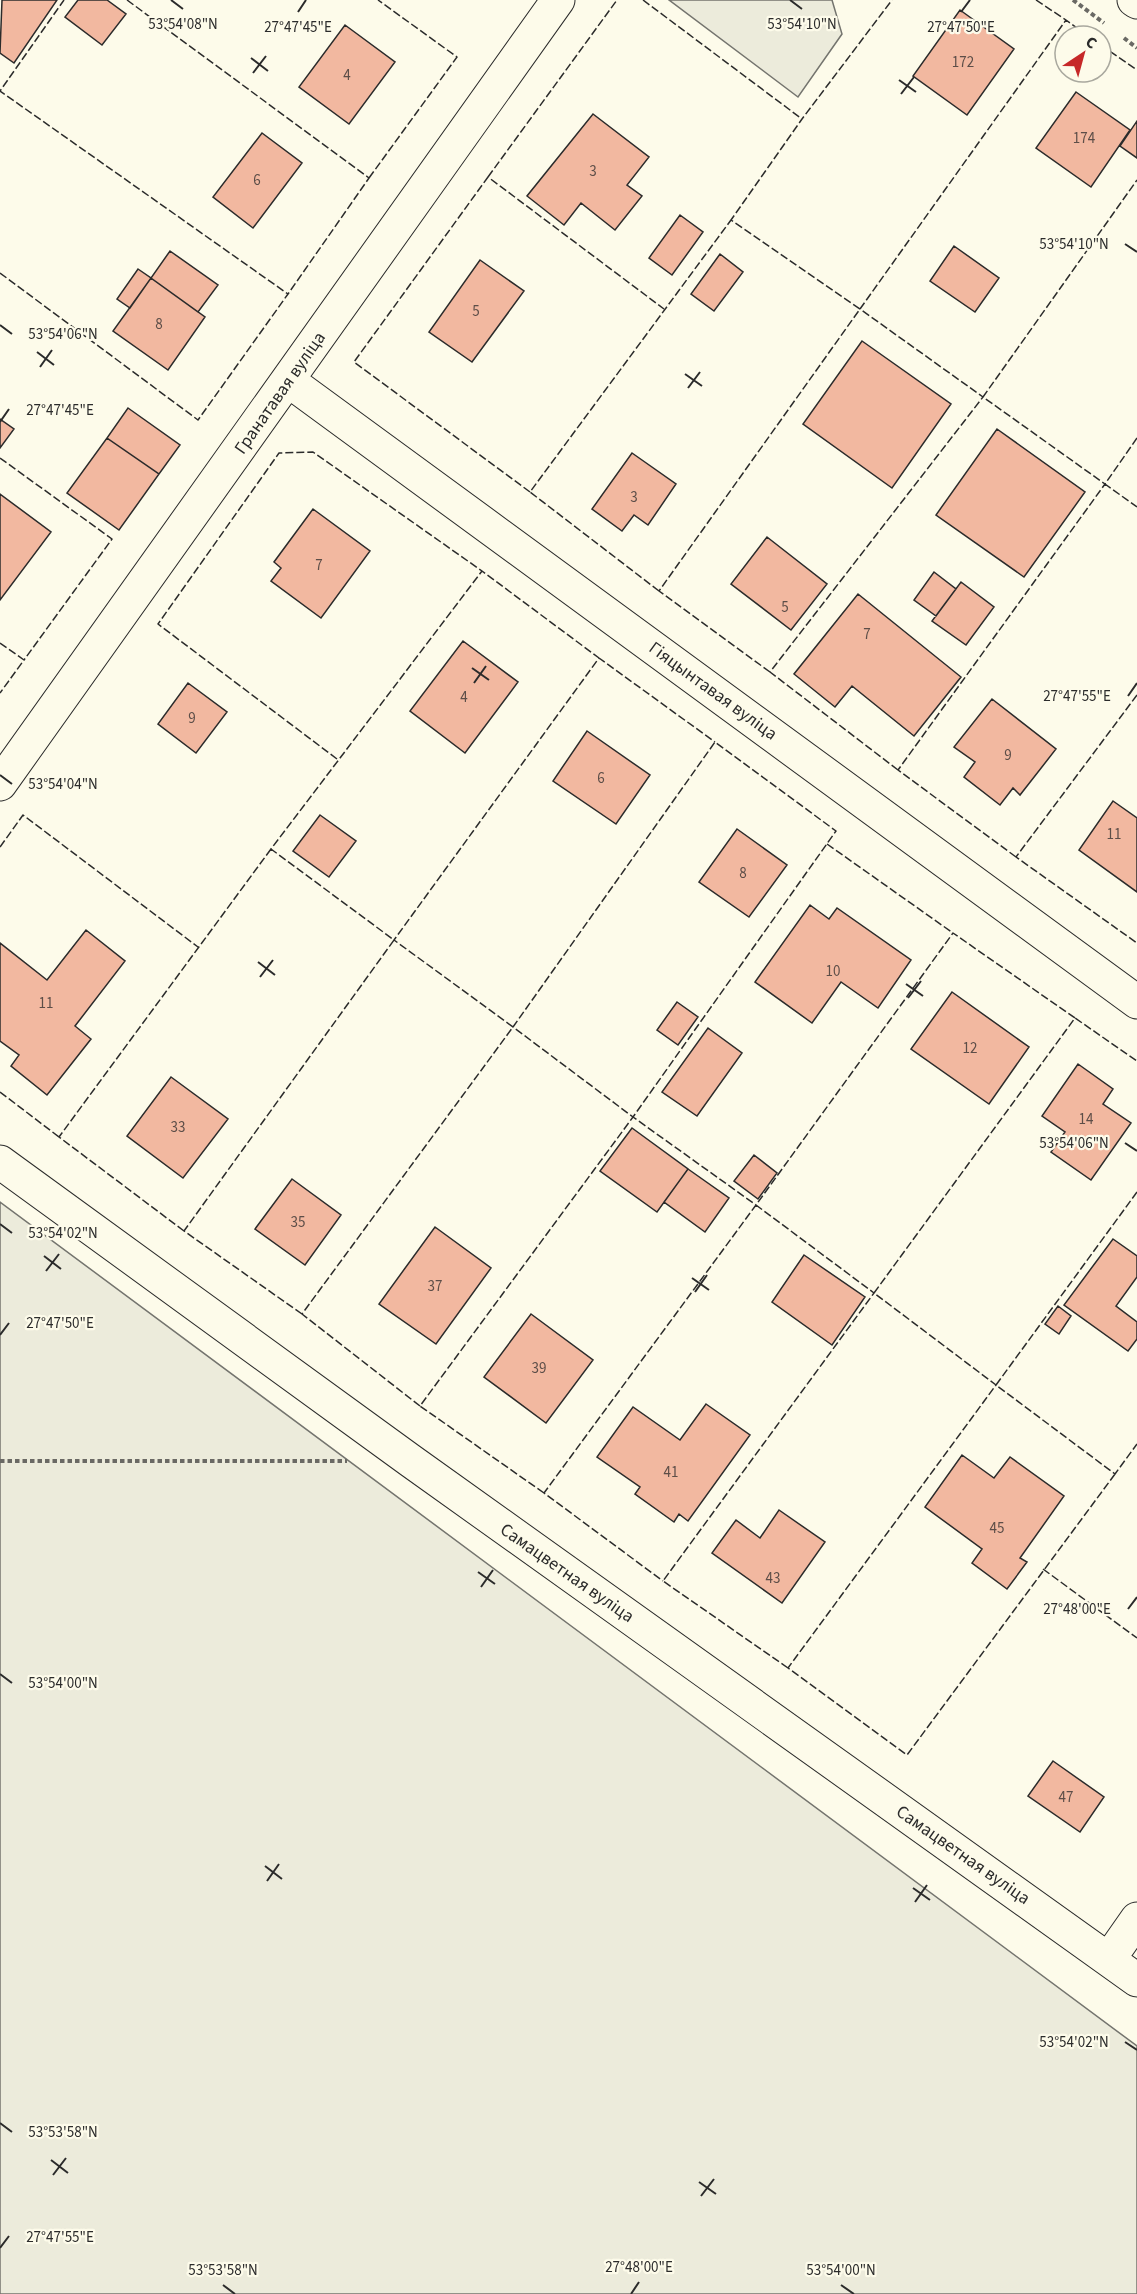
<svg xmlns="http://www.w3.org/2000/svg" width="1137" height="2294" viewBox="0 0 1137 2294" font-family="'Source Sans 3',sans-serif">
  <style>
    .green { fill: #ecebdb; stroke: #74746e; stroke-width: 1.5 }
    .building { fill: #f2b8a0; stroke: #2b2b2b; stroke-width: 1.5 }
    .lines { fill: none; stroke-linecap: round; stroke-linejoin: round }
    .minor-casing { stroke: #2b2b2b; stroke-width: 35 }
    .tertiary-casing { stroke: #2b2b2b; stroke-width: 35 }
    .path { stroke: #6a6964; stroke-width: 4; stroke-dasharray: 4.5 3; stroke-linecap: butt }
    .minor { stroke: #fdfbea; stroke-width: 33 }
    .tertiary { stroke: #fdfbea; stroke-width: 33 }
    .fence { stroke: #2b2b2b; stroke-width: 1.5; stroke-dasharray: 8 3; stroke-linecap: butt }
    .ticks { fill: none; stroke: #2b2b2b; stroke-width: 2 }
    .labels { text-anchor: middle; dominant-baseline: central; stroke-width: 4.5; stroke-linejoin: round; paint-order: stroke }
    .number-label { font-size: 15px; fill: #5d4e48 }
    .street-label { font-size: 18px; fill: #2b2b2b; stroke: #fdfbea }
    .ticks-label { font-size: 15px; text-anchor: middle; fill: #2b2b2b; stroke: #fdfbea; stroke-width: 4.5; stroke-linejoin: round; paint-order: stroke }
  </style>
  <rect width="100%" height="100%" fill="#fdfbea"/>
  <path class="green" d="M669,0h163l10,34 -44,63z
    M0,1202l1137,844v248h-1137z"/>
  <path class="building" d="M2,0h55l-43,63 -14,-10z
    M78,0h29l19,14 -24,31 -37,-28z
    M960,10l54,39 -47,66 -54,-39z
    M345,25l50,37 -46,62 -50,-37z
    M1076,92l54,38 -39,57 -55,-39z
    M593,114l56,43 -22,28 15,11 -27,34 -34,-27 -17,22 -37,-29z
    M1137,121v37l-17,-12z
    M262,133l40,30 -49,65 -40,-31z
    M680,215l23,17 -31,43 -23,-17z
    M954,246l45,32 -24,34 -45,-31z
    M170,251l48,34 -20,27 -47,-34z
    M720,254l23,18 -29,39 -23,-17z
    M480,260l44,31 -52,71 -43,-30z
    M138,269l13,9 -21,30 -13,-9z
    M151,278l54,39 -37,53 -55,-39z
    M862,341l89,63 -59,84 -89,-64z
    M128,408l52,37 -21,29 -52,-36z
    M0,419l14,10 -14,19z
    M997,429l88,63 -61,85 -88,-62z
    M107,438l52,36 -40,56 -52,-37z
    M632,453l44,31 -28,41 -14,-10 -12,16 -30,-22z
    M0,494l51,38 -51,68z
    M313,509l57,42 -49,67 -50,-37 10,-13 -7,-6z
    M767,537l60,47 -36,46 -60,-46z
    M934,572l22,17 -20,27 -22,-16z
    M961,582l33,25 -28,38 -34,-24z
    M858,594l103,83 -47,59 -62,-50 -17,21 -41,-33z
    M463,641l55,41 -53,71 -55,-42z
    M188,683l39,29 -31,41 -38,-29z
    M992,699l64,50 -36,46 -7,-7 -13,17 -36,-28 11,-15 -21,-15z
    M587,731l63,44 -34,49 -63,-43z
    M1113,801l24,17v74l-58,-42z
    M320,815l36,26 -27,36 -36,-26z
    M737,829l50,36 -38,52 -50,-35z
    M810,905l19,14 8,-11 74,52 -33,48 -37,-26 -29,41 -57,-41z
    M86,930l39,31 -50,65 16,13 -44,56 -36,-29 8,-11 -19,-14v-98l47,37z
    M952,992l77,55 -40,57 -78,-55z
    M677,1002l21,15 -20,28 -21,-15z
    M708,1028l34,25 -45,63 -35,-24z
    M1078,1064l35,25 -10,15 28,19 -40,57 -40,-28 14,-20 -23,-16z
    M171,1077l57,42 -45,59 -56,-42z
    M632,1128l56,41 -31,43 -57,-41z
    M754,1155l23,18 -19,26 -24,-18z
    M688,1169l41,29 -24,34 -41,-30z
    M292,1179l49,36 -36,50 -50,-36z
    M435,1227l56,41 -55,76 -57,-40z
    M1113,1239l24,17v21l-21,29 21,16v17l-9,12 -64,-46z
    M804,1255l61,42 -33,48 -60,-43z
    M1058,1306l13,10 -12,18 -14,-10z
    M531,1314l62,46 -47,63 -62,-46z
    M706,1404l44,31 -62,86 -9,-7 -5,8 -39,-28 5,-7 -43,-30 36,-50 47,33z
    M962,1455l32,23 16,-21 54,39 -44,62 7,4 -20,27 -35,-26 10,-14 -57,-42z
    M779,1510l46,32 -43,61 -70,-50 24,-33 24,18z
    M1053,1761l51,36 -24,35 -52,-36z"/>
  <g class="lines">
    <defs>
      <path id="minor" d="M289,381l848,621
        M0,784l558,-784
        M0,1162l411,299 726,519
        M1109,1959l28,-40"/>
      <path id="tertiary" d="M1134,0l3,2"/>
    </defs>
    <use href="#minor" class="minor-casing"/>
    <use href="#tertiary" class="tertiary-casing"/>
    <path class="path" d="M1073,0l31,23
      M1124,38l13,10
      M0,1461h347"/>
    <use href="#minor" class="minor"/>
    <use href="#tertiary" class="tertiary"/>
    <path class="fence" d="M127,0l242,178 -81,116
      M643,0l159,119
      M1036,0l30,20
      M1101,45l36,25
      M488,177l129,-177
      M369,178l88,-121 -79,-57
      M0,273l198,147 90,-126 -288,-203 64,-91
      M1137,438l-32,46 32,23
      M0,458l112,81 -88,121
      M530,492l-176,-130 134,-185 176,132
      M659,591l-129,-99 201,-272
      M0,643l24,17 -24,33
      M770,672l-111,-81 201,-282 -129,-89 71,-101 90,-119
      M1137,695l-121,162 121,86
      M337,759l-179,-135 121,-171 34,-1 169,119
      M898,770l-128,-98 213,-275 -123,-88 206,-289 22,16
      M827,844l126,89
      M0,847l23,-32 175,132
      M1016,857l-118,-87 207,-286 -122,-87 154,-217
      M0,1092l59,45
      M1137,1192l-141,193 119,89 22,-30
      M184,1231l-125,-94 212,-288
      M302,1314l-118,-83 210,-291 -123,-91 211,-278 117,87
      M420,1406l-118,-92 211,-287 -119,-87 205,-282 116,84
      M1115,1474l-208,281 -119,-87 208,-283 -122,-92 201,-275 62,43
      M544,1493l-124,-87 213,-289 -120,-90 202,-285 121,89 -203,286 123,88 -212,288 119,88
      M1043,1569l94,69
      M788,1668l-125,-87 211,-288 -118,-88 197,-272 122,85"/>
  </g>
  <path class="ticks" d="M171,0l12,9M790,0l12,9M298,12l8,-12M961,12l9,-12M251,58l17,13M253,73l13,-17M899,80l17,12M901,94l13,-17M1125,244l12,8M0,325l12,9M37,352l17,13M40,367l12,-17M685,374l17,12M688,388l12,-16M0,422l9,-13M472,668l17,12M474,683l12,-17M1128,696l9,-13M0,775l12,9M258,962l17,13M260,977l13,-17M906,984l17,12M908,998l13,-17M1125,1143l12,8M0,1224l12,9M44,1256l17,13M46,1271l13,-17M692,1278l17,12M695,1292l12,-17M0,1335l9,-12M478,1572l17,12M481,1587l12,-17M1128,1609l9,-12M0,1674l12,9M265,1866l17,13M267,1881l12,-17M913,1888l17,12M915,1902l12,-17M1125,2042l12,8M0,2123l12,9M51,2160l17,13M53,2175l13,-17M699,2182l17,12M701,2196l13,-17M0,2248l9,-12M223,2285l12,9M841,2285l13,9M631,2294l8,-12"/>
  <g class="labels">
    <g class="number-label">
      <text x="963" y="62">172</text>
      <text x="347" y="75">4</text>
      <text x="1084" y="138">174</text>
      <text x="593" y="171">3</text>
      <text x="257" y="180">6</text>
      <text x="476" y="311">5</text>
      <text x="159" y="324">8</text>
      <text x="634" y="497">3</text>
      <text x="319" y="565">7</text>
      <text x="785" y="607">5</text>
      <text x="867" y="634">7</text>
      <text x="464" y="697">4</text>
      <text x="192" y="718">9</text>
      <text x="1008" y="755">9</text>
      <text x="601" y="778">6</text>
      <text x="1114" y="834">11</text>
      <text x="743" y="873">8</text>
      <text x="833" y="971">10</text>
      <text x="46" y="1003">11</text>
      <text x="970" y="1048">12</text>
      <text x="1086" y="1119">14</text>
      <text x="178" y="1127">33</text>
      <text x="298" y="1222">35</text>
      <text x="435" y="1286">37</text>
      <text x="539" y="1368">39</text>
      <text x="671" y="1472">41</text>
      <text x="997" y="1528">45</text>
      <text x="773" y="1578">43</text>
      <text x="1066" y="1797">47</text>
    </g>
    <g class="street-label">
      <text transform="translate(280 393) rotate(-55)">Гранатавая вуліца</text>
      <text transform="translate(713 691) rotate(36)">Гіяцынтавая вуліца</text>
      <text transform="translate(567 1573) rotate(35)">Самацветная вуліца</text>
      <text transform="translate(963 1855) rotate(35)">Самацветная вуліца</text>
    </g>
  </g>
  <g class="ticks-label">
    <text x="802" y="29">53°54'10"N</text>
    <text x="183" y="29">53°54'08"N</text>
    <text x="298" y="32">27°47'45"E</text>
    <text x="961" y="32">27°47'50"E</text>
    <text x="1074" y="249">53°54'10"N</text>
    <text x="63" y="339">53°54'06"N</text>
    <text x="60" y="415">27°47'45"E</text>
    <text x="1077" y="701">27°47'55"E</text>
    <text x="63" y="789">53°54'04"N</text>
    <text x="1074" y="1148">53°54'06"N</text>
    <text x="63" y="1238">53°54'02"N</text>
    <text x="60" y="1328">27°47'50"E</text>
    <text x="1077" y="1614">27°48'00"E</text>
    <text x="63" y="1688">53°54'00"N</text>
    <text x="1074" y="2047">53°54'02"N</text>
    <text x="63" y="2137">53°53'58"N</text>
    <text x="60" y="2242">27°47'55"E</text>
    <text x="639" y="2272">27°48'00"E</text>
    <text x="223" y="2275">53°53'58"N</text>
    <text x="841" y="2275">53°54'00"N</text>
  </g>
  <g transform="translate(1083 54) rotate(36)"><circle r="28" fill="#fdfbea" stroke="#a9a89e" stroke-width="1.5"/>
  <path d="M0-4.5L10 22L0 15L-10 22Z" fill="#c62828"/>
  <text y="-9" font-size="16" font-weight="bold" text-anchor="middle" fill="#2b2b2b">С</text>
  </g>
</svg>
